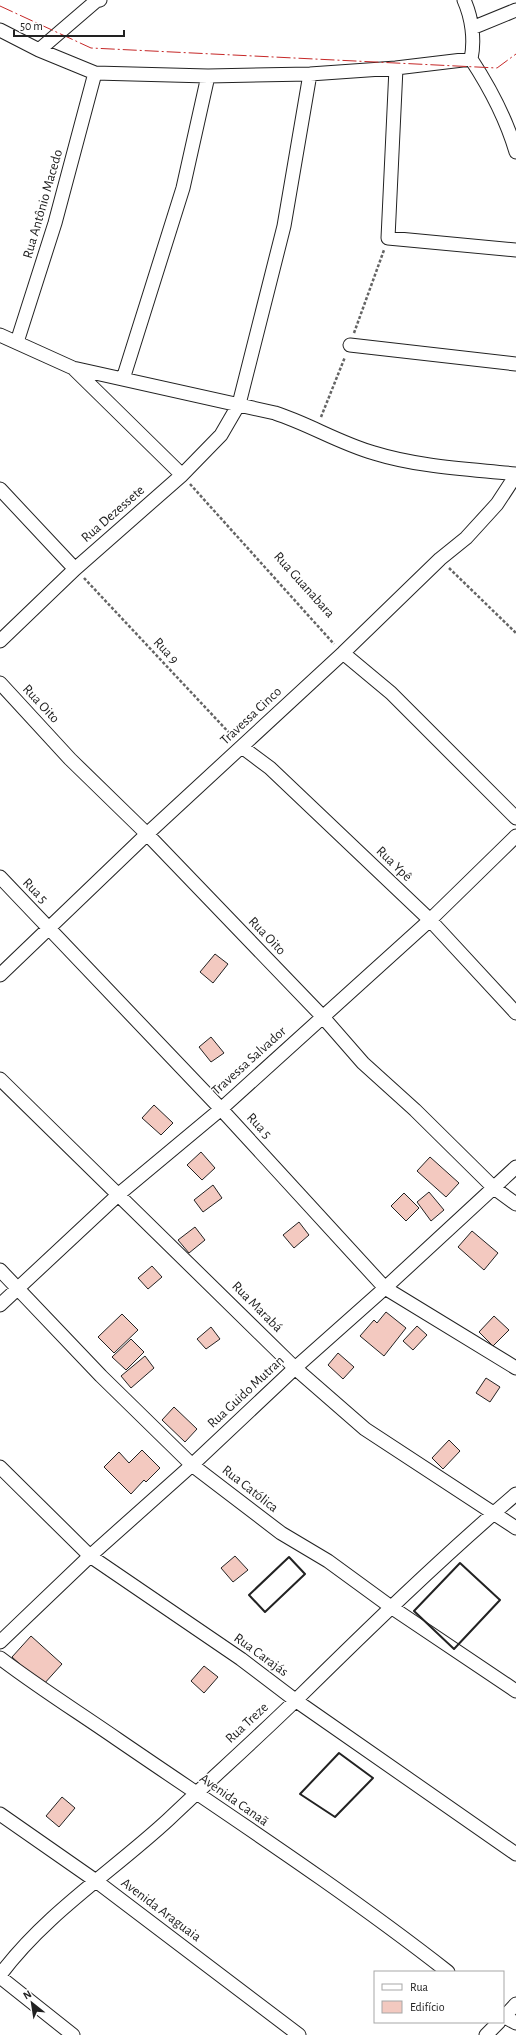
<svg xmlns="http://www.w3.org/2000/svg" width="516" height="2035" viewBox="0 0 516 2035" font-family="'Alegreya Sans',sans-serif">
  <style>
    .building { fill: #f3c9c0; stroke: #222 }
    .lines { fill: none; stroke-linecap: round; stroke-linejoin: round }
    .street-casing { stroke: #222; stroke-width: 15 }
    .path { stroke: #646464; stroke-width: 2.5; stroke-dasharray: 3 2; stroke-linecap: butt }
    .street { stroke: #fff; stroke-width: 13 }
    .wall { stroke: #222; stroke-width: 2 }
    .power { stroke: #c62828; stroke-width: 1; stroke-dasharray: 14 3 2 3; stroke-linecap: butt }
    .labels { text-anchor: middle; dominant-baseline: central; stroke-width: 3; stroke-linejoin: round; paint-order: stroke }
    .street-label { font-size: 14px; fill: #222; stroke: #fff }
  </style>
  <rect width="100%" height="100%" fill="#fff"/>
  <path class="building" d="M215,954l13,10 -15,19 -13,-11z
    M211,1037l13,16 -13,9 -12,-15z
    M154,1105l19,18 -12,12 -19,-17z
    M201,1152l14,16 -13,12 -15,-15z
    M430,1157l29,26 -13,14 -29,-26z
    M213,1185l9,13 -19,14 -9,-12z
    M429,1192l15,18 -13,11 -14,-19z
    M404,1193l15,15 -13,13 -15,-15z
    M299,1222l10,13 -15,13 -11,-13z
    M195,1227l10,13 -16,13 -11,-13z
    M472,1231l26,22 -14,17 -26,-23z
    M152,1266l10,11 -14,12 -10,-11z
    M386,1312l20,16 -22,28 -24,-20 14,-16 3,3z
    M122,1314l16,16 -24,23 -16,-16z
    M494,1316l15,14 -16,16 -14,-14z
    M417,1326l10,9 -14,15 -10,-9z
    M211,1327l9,12 -14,10 -9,-10z
    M131,1339l13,13 -18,18 -14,-13z
    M338,1353l16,14 -11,12 -15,-14z
    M145,1356l9,12 -23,20 -10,-12z
    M486,1378l14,9 -10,15 -14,-9z
    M174,1407l23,22 -12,13 -23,-22z
    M449,1440l11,11 -17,18 -11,-11z
    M142,1450l18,18 -14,14 -2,-2 -13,14 -27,-27 15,-15 10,11z
    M235,1556l13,14 -15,12 -12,-14z
    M31,1636l31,28 -19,21 -31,-28z
    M204,1666l14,11 -14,16 -13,-12z
    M62,1797l13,11 -16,19 -13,-11z"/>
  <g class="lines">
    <defs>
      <path id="street" d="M464,0c8,18 11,40 7,59 19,29 35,59 45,93
        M472,28l44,-18
        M0,30l39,20 56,23 113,3 102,-2 86,-6
        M39,50l57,-49 4,-1
        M471,59l-75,9 -8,170 128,12
        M0,335l73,33 202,45c34,11 64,30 99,40 45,14 95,16 142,21
        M17,342l38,-119 40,-150
        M350,345l166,19
        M73,368l109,107
        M123,379l60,-191 25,-112
        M0,489l75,80
        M0,641l75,-72 107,-94 39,-40 18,-31 45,-178 26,-152
        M343,653l48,40 125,125
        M0,683l70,76 77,75 175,182 41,47 52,47 79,78 22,16
        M242,747l28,21 160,152 86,93
        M0,877l221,232 164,179 131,80
        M0,975l147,-141 196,-181 97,-94 26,-21 31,-34 19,-29
        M0,1079l295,289 70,61 151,99
        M0,1270l101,106 91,89 89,68 47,28 63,46 125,84
        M0,1305l119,-111 102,-85 209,-189 86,-84
        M0,1467l90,89 151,103 54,41 221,154
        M0,1642l90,-86 102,-91 103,-97 90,-80 131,-121
        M0,1658c38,29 78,54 117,81 111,76 225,150 331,233
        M0,1814l96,67 203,154
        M0,1975c46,-62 113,-104 169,-156 42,-40 86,-79 127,-119 72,-71 144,-141 220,-206
        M0,1977l73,58
        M503,2016l13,7
        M503,2018l13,-14
        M486,2035l13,-13"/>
    </defs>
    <use href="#street" class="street-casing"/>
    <path class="path" d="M354,333l30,-83
      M321,417l24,-60
      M190,484l144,160
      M449,568l67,65
      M84,578l150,160"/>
    <use href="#street" class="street"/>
    <path class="wall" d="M289,1557l16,17 -40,38 -16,-17z
      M460,1563l40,37 -46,49 -40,-38z
      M339,1753l34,25 -38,39 -35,-23z"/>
    <path class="power" d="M0,6l91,42 406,20 19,-14"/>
  </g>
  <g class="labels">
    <g class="street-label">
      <text transform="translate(43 204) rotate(-74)">Rua Antônio Macedo</text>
      <text transform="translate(113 514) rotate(-41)">Rua Dezessete</text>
      <text transform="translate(304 585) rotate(48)">Rua Guanabara</text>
      <text transform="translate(166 651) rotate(47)">Rua 9</text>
      <text transform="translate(41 704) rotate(47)">Rua Oito</text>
      <text transform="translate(251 716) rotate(-43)">Travessa Cinco</text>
      <text transform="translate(394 864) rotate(44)">Rua Ypê</text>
      <text transform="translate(35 891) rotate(46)">Rua 5</text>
      <text transform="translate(267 936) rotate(46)">Rua Oito</text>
      <text transform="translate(249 1061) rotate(-42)">Travessa Salvador</text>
      <text transform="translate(259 1126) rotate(47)">Rua 5</text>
      <text transform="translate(257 1307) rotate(45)">Rua Marabá</text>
      <text transform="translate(246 1392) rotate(-43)">Rua Guido Mutran</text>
      <text transform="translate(250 1489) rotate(38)">Rua Católica</text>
      <text transform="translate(261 1655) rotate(36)">Rua Carajás</text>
      <text transform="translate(247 1723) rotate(-43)">Rua Treze</text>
      <text transform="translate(234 1800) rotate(35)">Avenida Canaã</text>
      <text transform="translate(161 1910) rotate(37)">Avenida Araguaia</text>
    </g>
  </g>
  <rect x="374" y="1971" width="130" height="52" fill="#ffffff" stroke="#a7a7a7"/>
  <rect x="382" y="1984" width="20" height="6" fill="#ffffff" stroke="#a7a7a7"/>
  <text x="410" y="1991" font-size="12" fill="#222222">Rua</text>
  <rect x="382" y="2001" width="20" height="12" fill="#f3c9c0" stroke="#a7a7a7"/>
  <text x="410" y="2011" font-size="12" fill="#222222">Edifício</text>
  <g transform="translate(32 2003) rotate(330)" stroke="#ffffff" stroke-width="3" paint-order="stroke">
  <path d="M0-3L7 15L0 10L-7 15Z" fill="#222222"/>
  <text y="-6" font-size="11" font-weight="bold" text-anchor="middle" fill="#222222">N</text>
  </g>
  <path d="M14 30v6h110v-6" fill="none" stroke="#222222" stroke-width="2"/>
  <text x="20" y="30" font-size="12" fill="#222222" stroke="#ffffff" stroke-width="3" paint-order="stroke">50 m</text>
</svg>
